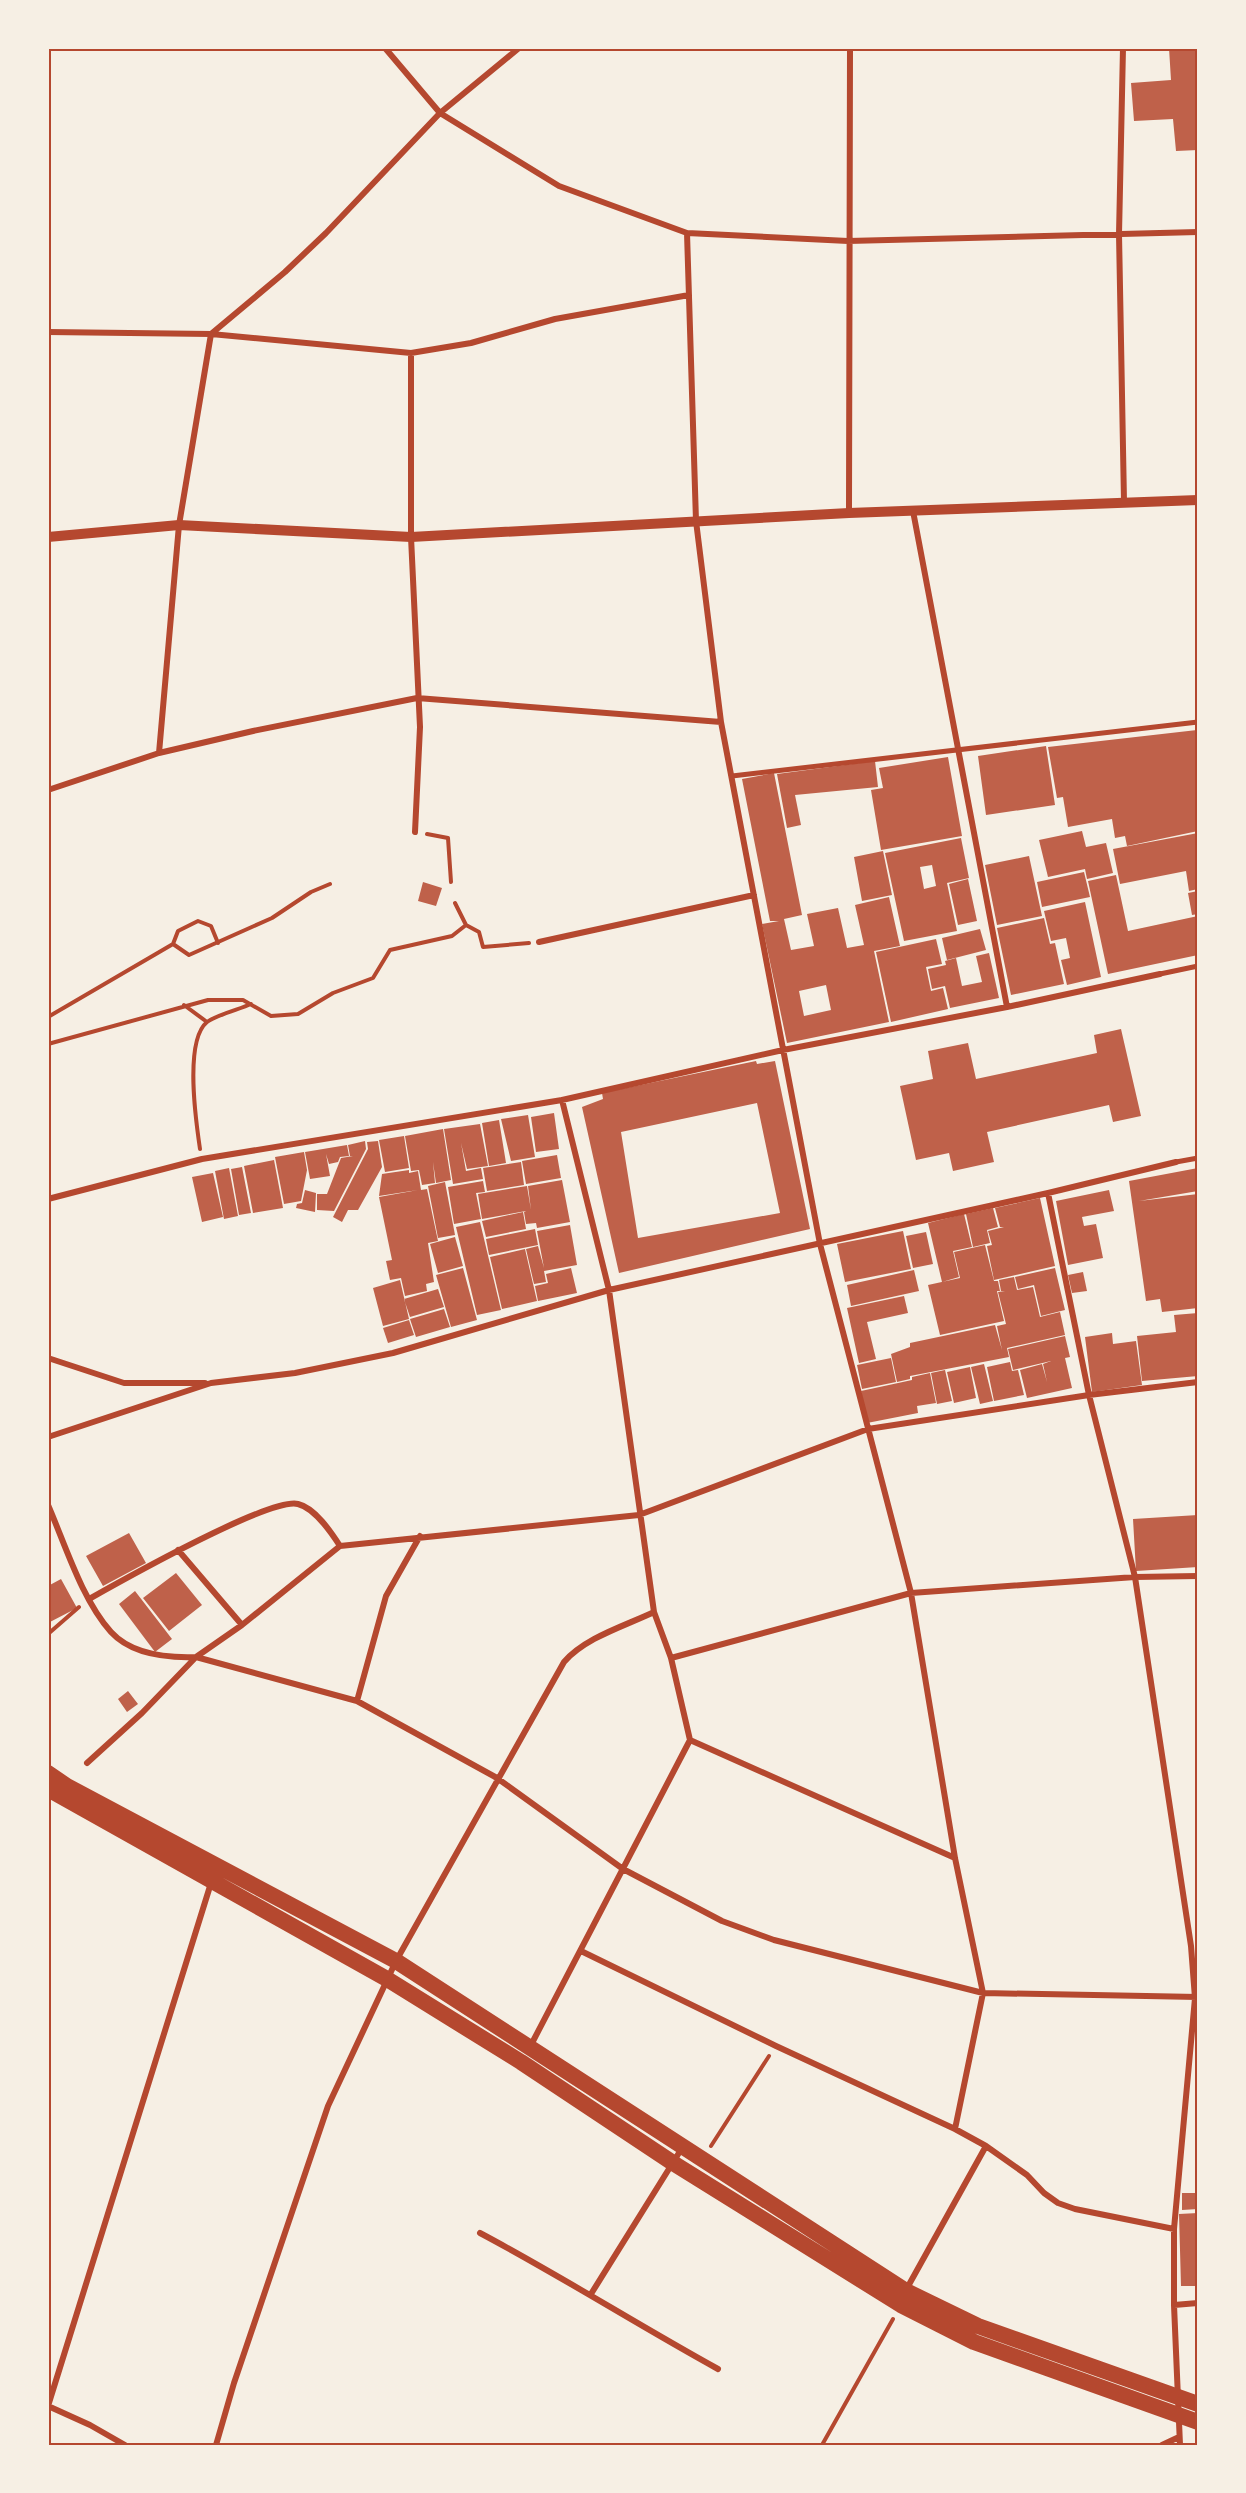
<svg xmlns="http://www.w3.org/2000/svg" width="1246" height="2493" viewBox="0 0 1246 2493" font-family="'Nunito Sans',sans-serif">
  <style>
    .building { fill: #bf614a; fill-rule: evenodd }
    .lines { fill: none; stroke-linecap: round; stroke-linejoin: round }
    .path { stroke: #b5482f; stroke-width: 4 }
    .pedestrian { stroke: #b5482f; stroke-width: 5 }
    .minor { stroke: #b5482f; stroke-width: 6 }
    .tertiary { stroke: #b5482f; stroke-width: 10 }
    .trunk { stroke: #b5482f; stroke-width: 16 }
    .neatline { fill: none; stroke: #b5482f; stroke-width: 2 }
  </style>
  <rect width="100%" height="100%" fill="#f6efe4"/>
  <path class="building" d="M1169,48h29v102l-22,1 -3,-32 -39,2 -3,-38 40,-3z
    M1197,730l1,101 -71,15 -2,-10 -10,2 -3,-19 -44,8 -5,-30 -6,1 -9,-51z
    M1046,746l9,59 -69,10 -8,-59z
    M948,757l14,79 -81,14 -10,-60 12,-2 -4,-20z
    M875,761l3,26 -83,8 6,30 -14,3 -10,-54z
    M774,773l28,142 -18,4 7,31 23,-4 -7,-32 31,-6 9,40 17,-3 -9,-40 34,-8 11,49 -26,5 15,71 -102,21 -25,-119 17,-3h-9l-28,-142zM826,985l5,25 -27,6 -5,-25z
    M1082,831l4,16 20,-4 7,30 -26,6 -2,-10 -37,8 -9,-37z
    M1198,833v56l-9,2 -3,-20 -66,13 -7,-35z
    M961,838l8,40 -22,5 10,48 -53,10 -19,-88zM932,865l4,21 -12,3 -4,-22z
    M883,851l9,44 -30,6 -8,-44z
    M1029,856l13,60 -45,9 -12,-60z
    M1084,872l6,25 -48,10 -5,-25z
    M1116,875l12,56 70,-15v39l-90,19 -20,-93z
    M968,879l9,42 -19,4 -9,-41z
    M423,882l19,6 -6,18 -18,-5z
    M1198,891v23l-6,1 -4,-22z
    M1085,902l16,75 -34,8 -6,-25 9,-2 -4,-20 -15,3 -7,-30z
    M1044,918l6,26 5,-1 9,41 -53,11 -14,-67z
    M980,929l6,21 -39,10 -5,-22z
    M936,939l6,25 -16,3 5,24 12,-3 5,21 -57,13 -15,-70z
    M989,953l10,45 -49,10 -5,-22 -13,3 -4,-20 18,-4 -1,-4 11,-3 6,28 20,-4 -6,-26z
    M1121,1029l20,87 -28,6 -4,-17 -122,27 7,30 -41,9 -4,-18 -33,7 -16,-74 33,-7 -5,-28 40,-8 8,36 121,-26 -3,-18z
    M756,1061l1,3 18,-3 35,168 -191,44 -37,-166 21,-8 -1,-6zM757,1103l23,110 -142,25 -17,-106z
    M554,1113l5,36 -23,3 -5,-35z
    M528,1115l7,42 -24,4 -10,-42z
    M499,1120l7,43 -17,3 -7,-43z
    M480,1124l8,42 -21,3 -6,-26 5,28 15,-3 2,11 -30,5 -9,-55z
    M443,1129l8,51 -15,3 -3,-21 2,21 -13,2 -3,-15 -8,1 -6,-35z
    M404,1136l5,32 -24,4 -6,-32z
    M365,1141l1,8 -32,62 -17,-1v-16h10l14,-36 12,-2h-3l-2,-11z
    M378,1141l4,26 -24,43h-10l-6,12 -9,-5 35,-68 -1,-7z
    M347,1145l2,11 -9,1 -2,5 -9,2 -3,-10 4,22 -20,3 -5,-27z
    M304,1152l3,18 -6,31 -17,3 -9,-47z
    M557,1155l4,23 -35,6 -4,-23z
    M274,1160l9,48 -30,5 -9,-47z
    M521,1162l3,23 -37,6 -4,-23z
    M242,1167l9,46 -12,2 -8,-46z
    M229,1168l9,48 -14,3 -9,-48z
    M1198,1168v23l-59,10 59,-7v114l-36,4 -2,-13 -14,2 -17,-120z
    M409,1170v3l9,-2 3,19 6,-1 11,52 -10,2 6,39 -8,2 1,7 -22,5 -4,-18 -11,2 -4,-19 6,-1 -13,-63 39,-7 -39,6 3,-22z
    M213,1173l10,44 -21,5 -10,-45z
    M562,1180l8,42 -33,6 -1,-5 -10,1 -2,-12 2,-1 -44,8 -4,-25 49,-8 4,24 -3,-24z
    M483,1181l2,11 -9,1 5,26 -27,5 -6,-37z
    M445,1182l10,53 -17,3 -10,-52z
    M305,1190l11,3 -1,19 -19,-4 1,-4 5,-1z
    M1109,1190l5,21 -32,6 2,9 12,-2 7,34 -35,7 -12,-64z
    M1040,1198l15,68 -61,14 -7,-34 5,-1 -4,-14 16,-4h-4l-5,-19z
    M993,1208l5,19 -11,3 3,13 -17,4 -7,-33z
    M523,1212l3,17 -40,8 -4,-16z
    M964,1214l8,33 -19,4 6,26 -17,5 -14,-59z
    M480,1222l21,88 -24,5 -21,-88z
    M570,1225l7,40 -33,6 2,11 -12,2 -8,-35 12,-3 6,22 -7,-37z
    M535,1229l3,16 -49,10 -3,-16z
    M903,1231l8,38 -66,13 -8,-38z
    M926,1232l7,32 -20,4 -7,-32z
    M455,1237l8,29 -25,7 -8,-29z
    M985,1245l9,36h4l2,10h-3l7,30 -64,14 -12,-50 32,-7 -6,-26z
    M525,1249l12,52 -35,8 -12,-52z
    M463,1268l14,52 -26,7 -15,-52z
    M571,1268l6,25 -39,8 -3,-15 13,-3 -2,-9z
    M1055,1268l10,42 -24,6 -7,-31 -16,4 -3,-12z
    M914,1270l5,21 -68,15 -4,-21z
    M1083,1272l4,19 -15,2 -4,-18z
    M1014,1277l3,13 16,-3 7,30 20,-5 5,23 -58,13 2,9 -99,19v3l-13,3 -6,-28 19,-7v-4l85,-18 7,25 -5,-24 9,-2 -8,-32 7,-1h-4l-2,-11z
    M400,1280l9,39 -26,7 -10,-38z
    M438,1289l6,18 -34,10 -6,-18z
    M904,1296l4,17 -41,9 9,37 -17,4 -12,-55z
    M444,1309l6,18 -34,10 -6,-18z
    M1198,1313v63l-56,5 -5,-45 39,-4 -2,-17z
    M409,1320l5,15 -26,8 -5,-15z
    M1112,1333l1,11 23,-3 6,44 -50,7 -7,-55z
    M1065,1336l5,21 -5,1 7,30 -45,10 -7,-28 22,-6 5,18 -4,-18 8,-3 -38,9 -5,-21z
    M891,1358l5,24 -34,7 -5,-24z
    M1010,1362l2,9 6,-1 6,25 -30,6 -7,-34z
    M984,1364l9,37 -13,3 -9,-37z
    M970,1367l6,31 -22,5 -7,-31z
    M945,1370l7,31 -15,3 -6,-31z
    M930,1373l6,30 -19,3 1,7 -51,10 -6,-32 51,-11v-3z
    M1198,1515v52l-62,4 -3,-52z
    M129,1533l17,30 -43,23 -17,-30z
    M176,1573l26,32 -33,26 -26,-33z
    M61,1579l16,29 -29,15v-37z
    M135,1591l37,48 -17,13 -36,-48z
    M128,1691l10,13 -11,8 -9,-13z
    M1182,2193h16v16l-16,1z
    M1198,2213v73h-17l-2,-72z"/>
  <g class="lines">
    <path class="path" d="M427,834l21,4 3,44
      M455,903l11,22 13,7 4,15 46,-4
      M173,944l5,-13 20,-10 13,5 7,17
      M184,1005l23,17
      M48,1017l125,-73 16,11 83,-37 39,-26 19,-8
      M48,1044l160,-44h35l28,16 27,-2 35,-21 40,-15 17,-28 62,-14 14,-11
      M200,1149c-4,-27 -16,-108 7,-127 9,-7 33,-13 44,-18
      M48,1634l31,-27
      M711,2146l58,-90
      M822,2445l71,-126"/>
    <path class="pedestrian" d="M732,776l466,-54
      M1160,974l38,-8
      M1176,1162l22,-4"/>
    <path class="minor" d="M385,48l55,65 119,73 128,47 161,8 350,-9
      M1123,48l-4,186 5,267
      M687,233l9,288 25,201 99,522 91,349 44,265 28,135 -28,136
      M48,332l163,2 200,19 60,-10 84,-24 134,-24
      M411,353v184l9,190 -5,105
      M913,511l94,496
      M849,513l1,-465
      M159,753l20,-228 32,-191 74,-62 41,-39 114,-120 79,-65
      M48,790l111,-37 94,-22 164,-33 304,24
      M539,942l215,-47
      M1048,1193l41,202 46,182 56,369 4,52 -21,231v76l6,140
      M48,1199l154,-40 360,-59 221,-50 224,-43 153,-33
      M48,1358l76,25h81
      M48,1437l163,-54 84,-10 98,-20 216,-63 439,-97 128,-31
      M48,1505c17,39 34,95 63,127 21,23 56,26 85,25l161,44 140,77 126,91 99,52 52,19 209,53 215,4
      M178,1550l64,75
      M89,1599c32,-18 181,-102 209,-95 17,4 33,28 42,42
      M671,1658l240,-65 224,-16 63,-1
      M357,1701l29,-105 34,-60
      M690,1740l265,118
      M87,1763l55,-50 54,-56 46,-32 98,-79 299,-31 229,-86 221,-34 109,-13
      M581,1951l195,95 179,83 31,17 41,29 17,18 14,10 17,6 99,20
      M531,2045l159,-305 -19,-82 -17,-46 -45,-322 -47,-190
      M480,2233c81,43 158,92 238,136
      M906,2290l80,-144
      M591,2294l91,-146
      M1174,2305l24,-2
      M48,2406l163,-523
      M48,2406l42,19 35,20
      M216,2445l18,-62 94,-277 68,-145 168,-299c22,-25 61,-36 90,-50
      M1162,2445l17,-8"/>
    <path class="tertiary" d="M48,537l131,-12 232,12 438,-24 349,-13"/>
    <path class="trunk" d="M48,1773l19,13 329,175 510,330 72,35 220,78
      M48,1789l339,190 134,83 152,101 228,142 73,37 224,80"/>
  </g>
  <rect width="1246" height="2493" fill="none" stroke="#f6efe4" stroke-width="99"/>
  <rect x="50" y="50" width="1146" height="2394" class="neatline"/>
</svg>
